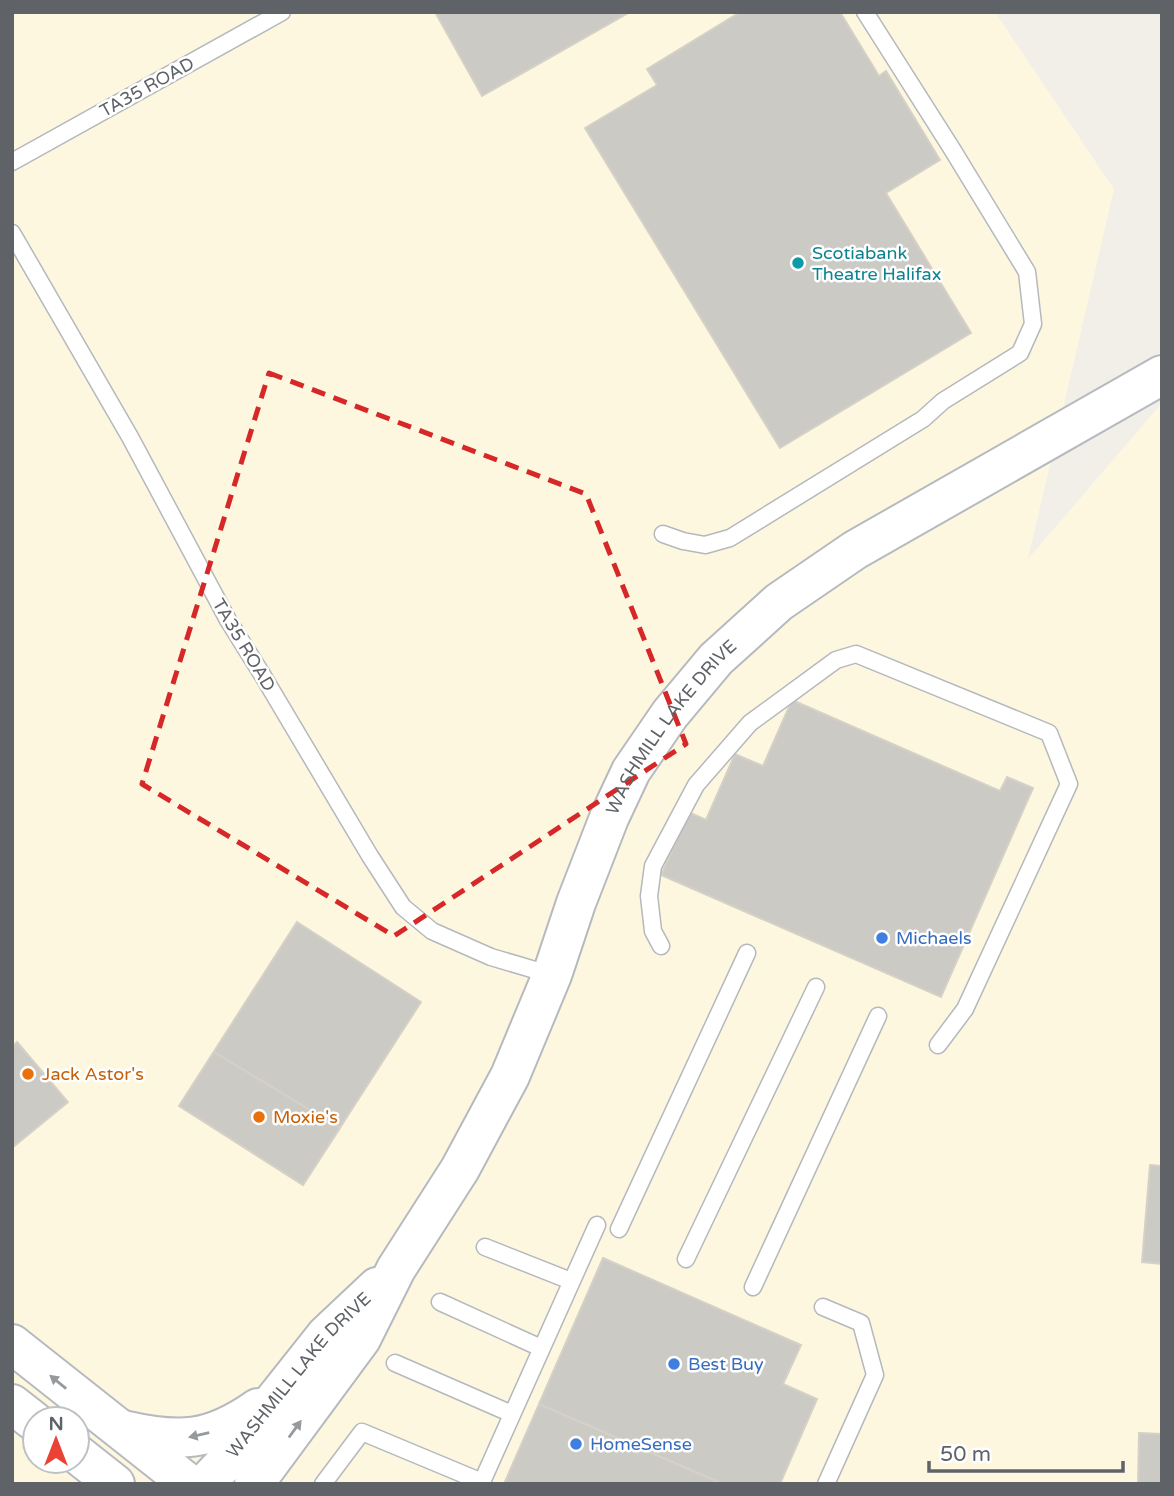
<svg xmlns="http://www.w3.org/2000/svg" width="1174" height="1496" viewBox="0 0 1174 1496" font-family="'Varela Round',sans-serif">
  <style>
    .commercial { fill: #fef7e0; fill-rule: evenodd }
    .building { fill: #cccac5; stroke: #d6d1c6; stroke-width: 2 }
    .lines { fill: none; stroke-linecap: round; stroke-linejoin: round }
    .lane-casing { stroke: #b5b8bc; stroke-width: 19 }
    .secondary-casing { stroke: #b6babf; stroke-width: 42 }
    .lane { stroke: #fff; stroke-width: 16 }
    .secondary { stroke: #fff; stroke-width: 38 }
    .oneway { fill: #979a9d }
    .marked { fill: none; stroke: #d62828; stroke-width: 5; stroke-dasharray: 14 9; stroke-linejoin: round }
    .culture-dot { fill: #0f9aa8; stroke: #fff; stroke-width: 2.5 }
    .shop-dot { fill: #3f7fe0; stroke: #fff; stroke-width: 2.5 }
    .food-dot { fill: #e8710a; stroke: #fff; stroke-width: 2.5 }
    .labels { text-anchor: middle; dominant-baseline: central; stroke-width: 5; stroke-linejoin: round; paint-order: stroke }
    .street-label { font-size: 18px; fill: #5f6368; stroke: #fff }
    .culture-label { font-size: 18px; fill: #0d838f; stroke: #fff; text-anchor: start }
    .shop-label { font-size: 18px; fill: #366cbe; stroke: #fff; text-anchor: start }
    .food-label { font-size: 18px; fill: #c56008; stroke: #fff; text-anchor: start }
  </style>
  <rect width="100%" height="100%" fill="#f1efe8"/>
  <path class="commercial" d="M12,12h983l119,177 -86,370 134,-156v1081h-1150zM35,1419h42v42h-42z"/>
  <path class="building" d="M435,12h195l-148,84z
    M735,12h105l39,64 7,-5 54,89 -54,33 85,140 -191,115 -195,-320 72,-43 -10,-16 90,-55z
    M792,700l208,91 7,-14 26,11 -92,209 -280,-122 28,-63 17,8 29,-66 28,12z
    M297,922l124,80 -118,183 -124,-79z
    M17,1042l51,60 -56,46v-101z
    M214,1052l126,76 -37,57 -124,-79z
    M1150,1165l12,1v98l-20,-2z
    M603,1258l198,87 -18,39 34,15 -37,85h-57l-184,-80z
    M539,1404l184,80h-219z
    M1139,1433l23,1v50h-24z"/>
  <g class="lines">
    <defs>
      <path id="lane" d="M12,162l270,-150
        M12,233l118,204 98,183 35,56 107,180 33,51 29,24 59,26 61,18
        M663,534l20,7 22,4 25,-7 193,-119 20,-18 77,-48 13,-29 -6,-52 -75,-123 -87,-137
        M661,946l-8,-15 -4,-35 4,-30 43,-81 54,-62 86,-63 20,-6 193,79 20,51 -104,225 -27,36
        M619,1229l128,-276
        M485,1247l86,34
        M686,1259l130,-272
        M753,1287l125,-271
        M440,1302l101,46
        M823,1307l38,16 14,52 -49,109
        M395,1363l117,51
        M323,1484l39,-52 120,50
        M481,1484l116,-259"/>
      <g id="secondary">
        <path d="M12,1344l177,140"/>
        <path d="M12,1404l23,18"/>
        <path d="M123,1430c56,13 87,12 135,-22"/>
        <path d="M77,1454l38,30"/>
        <path id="s1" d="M205,1484l17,-18 104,-131 51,-48"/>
        <path id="s2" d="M254,1484l107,-145 35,-70 64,-100 50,-93 42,-101 24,-72 33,-85 22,-47 39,-57 46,-55 63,-57 76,-52 307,-175"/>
      </g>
    </defs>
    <use href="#lane" class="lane-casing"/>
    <use href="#secondary" class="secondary-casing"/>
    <use href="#lane" class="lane"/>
    <use href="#secondary" class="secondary"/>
  </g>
  <defs><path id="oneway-solid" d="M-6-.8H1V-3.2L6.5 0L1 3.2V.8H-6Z" transform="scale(1.75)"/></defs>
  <g class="oneway">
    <use href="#oneway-solid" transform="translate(58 1382) rotate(-141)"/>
    <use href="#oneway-solid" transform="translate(295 1429) rotate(-54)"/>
    <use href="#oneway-solid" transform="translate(199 1435) rotate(167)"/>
  </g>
  <path class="marked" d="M269,373l317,121 100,250 -292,192 -252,-152z"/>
  <circle class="culture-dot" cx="798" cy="263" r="7"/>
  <g class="shop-dot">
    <circle cx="882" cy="938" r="7"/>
    <circle cx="674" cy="1364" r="7"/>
    <circle cx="576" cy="1444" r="7"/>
  </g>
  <g class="food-dot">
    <circle cx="28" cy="1074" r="7"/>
    <circle cx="259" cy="1117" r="7"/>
  </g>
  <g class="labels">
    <g class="street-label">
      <text transform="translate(147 87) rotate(-29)">TA35 ROAD</text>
      <text transform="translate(244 645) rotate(59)">TA35 ROAD</text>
      <text stroke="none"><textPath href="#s2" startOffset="870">WASHMILL LAKE DRIVE</textPath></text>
      <text stroke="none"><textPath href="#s1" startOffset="144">WASHMILL LAKE DRIVE</textPath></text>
    </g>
    <g class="culture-label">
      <text x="812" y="253">Scotiabank<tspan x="812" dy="21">Theatre Halifax</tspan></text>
    </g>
    <g class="shop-label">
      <text x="896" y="938">Michaels</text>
      <text x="688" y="1364">Best Buy</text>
      <text x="590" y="1444">HomeSense</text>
    </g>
    <g class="food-label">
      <text x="42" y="1074">Jack Astor's</text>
      <text x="273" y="1117">Moxie's</text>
    </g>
  </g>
  <rect width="1174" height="1496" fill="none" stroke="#5f6368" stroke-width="28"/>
  <g transform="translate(56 1440)"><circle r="33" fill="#ffffff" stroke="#bfc1c3" stroke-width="2"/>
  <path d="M0-5L12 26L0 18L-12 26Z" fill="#ea4335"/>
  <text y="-10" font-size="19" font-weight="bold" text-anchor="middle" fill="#5f6368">N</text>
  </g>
  <path d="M929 1461v10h194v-10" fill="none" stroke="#5f6368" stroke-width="3.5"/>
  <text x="940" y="1461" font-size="21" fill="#5f6368" stroke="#ffffff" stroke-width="5" paint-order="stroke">50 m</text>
</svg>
